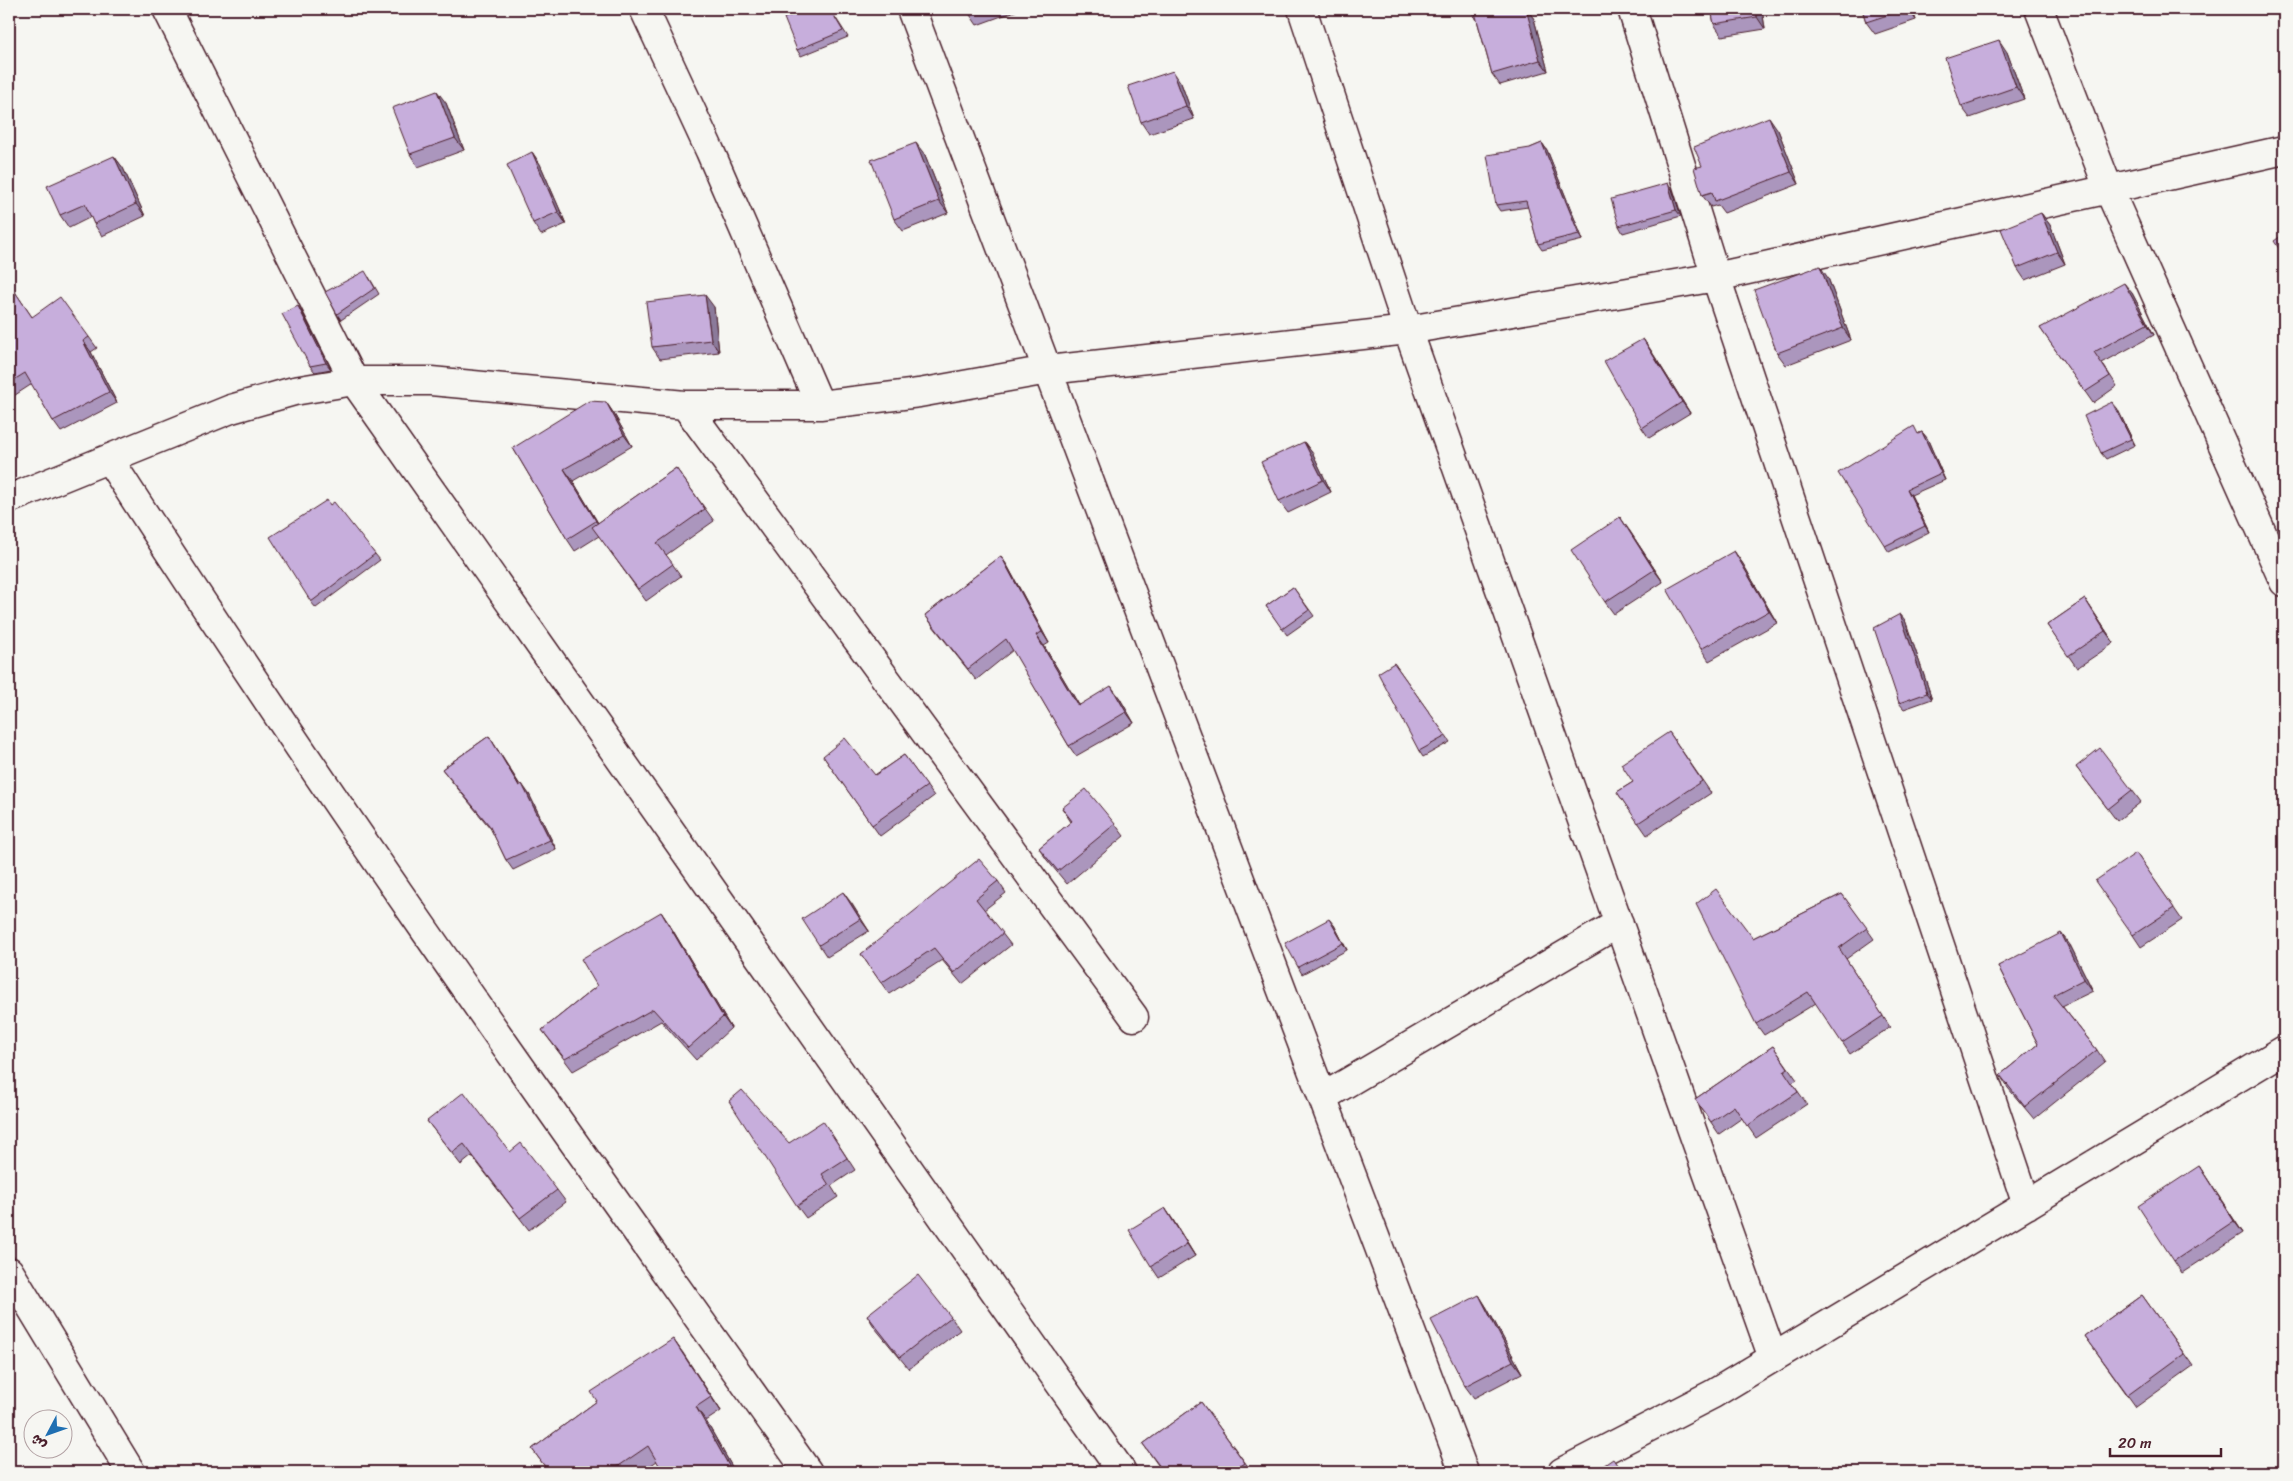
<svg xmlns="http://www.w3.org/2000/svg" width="2293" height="1481" viewBox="0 0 2293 1481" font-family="Sriracha,'Playpen Sans Arabic',sans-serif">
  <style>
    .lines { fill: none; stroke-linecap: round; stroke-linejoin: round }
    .minor-casing { stroke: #4a1f2b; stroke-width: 31 }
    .minor { stroke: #f6f6f2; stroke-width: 28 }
    .rail { stroke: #4a1f2b; stroke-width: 4; stroke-dasharray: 8 4; stroke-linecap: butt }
    .wall { fill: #ab96bd; stroke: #4a1f2b }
    .shaded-wall { fill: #8b7a9a; stroke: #4a1f2b }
    .building { fill: #c7aedc; stroke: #4a1f2b }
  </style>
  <rect width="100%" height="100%" fill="#f6f6f2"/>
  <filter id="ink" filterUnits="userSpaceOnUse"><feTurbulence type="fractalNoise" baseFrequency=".02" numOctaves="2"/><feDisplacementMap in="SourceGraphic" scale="10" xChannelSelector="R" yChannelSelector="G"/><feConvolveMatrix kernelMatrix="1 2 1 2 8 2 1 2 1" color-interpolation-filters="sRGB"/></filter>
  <g filter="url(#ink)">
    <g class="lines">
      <defs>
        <path id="minor" d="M167,9l187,372 768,1091
          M644,9l66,142 110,254
          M911,9l553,1463
          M1302,9l106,321 365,1028
          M1632,9l84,268 311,928
          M2039,9l70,181 175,392
          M685,405l449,612
          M109,459c221,345 461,679 699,1013
          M9,499l222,-90 63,-18 60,-10h77l254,24h135l99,-12 129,-23 360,-40 308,-53 568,-127
          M1323,1097l296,-174
          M9,1271l122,201
          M1562,1472l151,-78 571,-344"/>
      </defs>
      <use href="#minor" class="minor-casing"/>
      <use href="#minor" class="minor"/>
      <path class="rail" d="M2270,1472l14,-10"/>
    </g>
    <path class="wall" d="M809,9h21l18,28 -47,19 -4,-6z
      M966,9h55l-44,16z
      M1469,9h58l7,10 14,52 -48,14 -8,-11 -15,-54z
      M1711,9h51l3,20 -43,7 -8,-12z
      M1862,9h50l4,11 -41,14 -9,-12z
      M2007,52l17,47 -54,19 -9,-12z
      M1181,83l13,36 -45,15 -8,-12z
      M446,103l18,47 -46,17 -8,-13z
      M1778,130l21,54 -75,29 -6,-8 -7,2 -9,-12v-29z
      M1542,143l5,7 36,90 -41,10 -4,-6 -10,-37 -28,4 -4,-6 34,-57z
      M532,152l8,12 26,60 -25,11 -8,-12z
      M925,155l23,58 -45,18 -9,-12z
      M114,156l9,12 22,48 -43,20 -8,-12 -3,-7 -22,11 -9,-13z
      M1672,189l9,27 -58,17 -4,-7z
      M2041,213l9,12 15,39 -40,16 -8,-12z
      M369,277l10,17 -38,26 -4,-6z
      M1828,278l23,62 -65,25 -9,-12z
      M9,283l23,34 57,20 8,11 -6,4 26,51 -56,29 -8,-11 -21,-37 -23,15z
      M2132,293l22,42 -52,28 15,23 -24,17 -53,-75z
      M714,307l5,45 -59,7 -8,-12z
      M302,312l29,57 -16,3 -5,-6z
      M1643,339l7,10 40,64 -41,25 -7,-10z
      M606,402l8,12 18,32 -59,35 25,42 78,-55 38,53 -48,34 15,21 -35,25 -47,-65 -24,15 -8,-12 -54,-91z
      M2117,408l18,37 -29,14 -5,-6z
      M1922,432l5,6 18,42 -34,15 18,37 -40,20 -4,-6 34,-113z
      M1304,442l9,12 18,38 -43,21 -9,-12z
      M330,505l45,49 5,6 -64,48 -5,-6z
      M1629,530l34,52 -49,32 -9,-12z
      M1734,551l9,13 34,59 -68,38 -8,-12z
      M1001,556l7,11 41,76 -5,3 35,59 40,-8 15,26 -58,33 -7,-10 -56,-96 -37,30 -43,-54 -8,-11z
      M1293,587l21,29 -27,19 -21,-29z
      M2085,599l29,44 -37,25 -30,-43z
      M1905,620l27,79 -28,10 -5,-6z
      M1394,663l56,79 -27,15 -4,-6z
      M1669,732l42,61 -64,42 -30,-43 16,-10z
      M489,736l31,49 9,9 27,55 -43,21 -7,-10 -15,-31 -42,-51 -7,-9z
      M904,755l30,41 -54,40 -57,-80 52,19z
      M2076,767l56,23 9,12 -24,19z
      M1062,808l53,16 9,12 -57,48 -20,-24 -8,-12 32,-26z
      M2136,853l46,67 -41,27 -8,-12z
      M998,881l8,12 -22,17 27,35 -49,39 -20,-24 -53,34 -28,-40z
      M843,892l26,39 -42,26 -8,-12z
      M1842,894l32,45 -28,20 44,68 -40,27 -34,-51 -52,32 -8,-11 -3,-86z
      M661,912l8,12 62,104 -35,32 -35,-39 -88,50 -31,-41 55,-44z
      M1334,925l13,25 -45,24 -4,-7z
      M2070,945l23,46 -31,15 35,44 8,12 -71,57 -26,-31 -8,-13 38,-31 -40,-78z
      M1773,1046l24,34 -5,3 15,21 -51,34 -14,-20 -23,16 -24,-35z
      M427,1121l83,31 47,38 9,12 -37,28 -57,-74 -11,9z
      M831,1133l24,37 -24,16 7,11 -32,21 -9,-12 -8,-63z
      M2199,1166l44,67 -61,40 -8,-12z
      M1165,1208l8,12 22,36 -36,22 -8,-12z
      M1479,1295l8,13 35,65 -48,25 -9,-12z
      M2142,1295l51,71 -57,41 -51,-71z
      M867,1315l84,2 9,13 -51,39 -34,-41z
      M673,1339l48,72 -15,10 29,51h-72l-6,-11 -16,11h-92l-17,-23 65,-48z
      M1201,1402l51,70h-89l-20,-28z"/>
    <path class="shaded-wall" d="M1522,9h5l7,10 14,52 -8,-11z
      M1756,9h6l3,20 -8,-12z
      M1908,9h4l4,11z
      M1999,40l8,12 17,47 -8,-12z
      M1173,71l8,12 13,36 -8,-13z
      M437,91l9,12 18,47 -9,-12z
      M1769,117l9,13 21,54 -8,-12z
      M916,143l9,12 23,58 -9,-12z
      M1542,143l5,7 36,90 -4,-6z
      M532,152l8,12 26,60 -8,-12z
      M114,156l9,12 22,48 -9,-12z
      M1668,183l4,6 9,27 -5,-6z
      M2041,213l9,12 15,39 -8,-12z
      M1820,266l8,12 23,62 -8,-12z
      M2124,283l8,10 22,42 -7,-11z
      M705,295l9,12 5,45 -8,-12z
      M298,306l4,6 29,57 -5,-6z
      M1643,339l7,10 40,64 -8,-11z
      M83,341l8,11 26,51 -8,-11z
      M606,402l8,12 18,32 -8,-11z
      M2112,402l5,6 18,37 -4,-6z
      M1922,432l5,6 18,42 -4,-7z
      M1304,442l9,12 18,38 -8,-12z
      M564,469l9,12 31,52 -8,-12z
      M1907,489l4,6 18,37 -4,-6z
      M1620,517l9,13 34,52 -9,-12z
      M1734,551l9,13 34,59 -8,-12z
      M1001,556l7,11 41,76 -7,-11z
      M2085,599l8,12 21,32 -9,-12z
      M1900,614l5,6 27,79 -5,-6z
      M1036,635l8,11 42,71 -8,-11z
      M1111,686l8,11 15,26 -8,-11z
      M489,736l6,10 31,49 -7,-9z
      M522,784l7,10 27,55 -6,-9z
      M843,892l9,12 17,27 -9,-12z
      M661,912l8,12 62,104 -8,-11z
      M1329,919l5,6 13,25 -4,-7z
      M2061,933l9,12 23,46 -9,-12z
      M2199,1166l8,13 36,54 -9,-12z
      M1165,1208l8,12 22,36 -8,-12z
      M1479,1295l8,13 35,65 -9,-12z
      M673,1339l10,14 38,58 -10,-14z
      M696,1407l10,14 29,51h-1l-5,-6z"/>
    <path class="building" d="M809,9h21l13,22 -46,19 -13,-32z
      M1474,9h52l14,51 -48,14z
      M1711,9h45l1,8 -43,7z
      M1862,9h44l-40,13z
      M1999,40l17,47 -55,19 -16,-48z
      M1173,71l13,35 -45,16 -13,-36z
      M437,91l18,47 -45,16 -18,-46z
      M1769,117l22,55 -76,29 -3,-9 -10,3 -8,-27 8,-2 -8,-19z
      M916,143l23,58 -45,18 -23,-59z
      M1542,143l37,91 -41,10 -12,-43 -30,4 -9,-50 43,-7z
      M532,152l26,60 -25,11 -26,-58z
      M114,156l22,48 -42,20 -9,-20 -25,11 -13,-29z
      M1668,183l8,27 -57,16 -8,-27z
      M2041,213l16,39 -40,16 -16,-39z
      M2284,234v22l-10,-15z
      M1820,266l23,62 -66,25 -23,-63z
      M365,271l10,17 -38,26 -12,-22z
      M9,283l23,34 28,-20 29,40 -6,4 26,51 -56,29 -28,-48 -16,10z
      M2124,283l23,41 -53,28 16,24 -25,16 -45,-64z
      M705,295l6,45 -59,7 -6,-45z
      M298,306l28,57 -16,3 -28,-52z
      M1643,339l39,63 -40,26 -38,-67z
      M589,401l17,1 18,33 -60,34 32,52 -29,18 -54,-91z
      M2112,402l19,37 -30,14 -17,-37z
      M1914,426l4,8 4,-2 19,41 -34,16 18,37 -40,20 -47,-73z
      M1304,442l19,38 -44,21 -18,-39z
      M676,468l29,41 -48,34 16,21 -35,25 -46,-62z
      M327,500l3,5 4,-3 41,52 -64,48 -41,-65z
      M1620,517l34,53 -49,32 -34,-52z
      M1734,551l35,60 -68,38 -34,-60z
      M1001,556l41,76 -6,3 42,71 33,-20 15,26 -57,34 -63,-107 -38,30 -43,-54z
      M1293,587l16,23 -27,19 -16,-23z
      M2085,599l20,32 -37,25 -21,-31z
      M1900,614l27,79 -28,10 -25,-75z
      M1394,663l52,73 -27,15 -41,-78z
      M1669,732l33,49 -64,42 -21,-31 16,-10 -12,-18z
      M489,736l30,50 3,-2 28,56 -44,20 -17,-35 -47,-56z
      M845,738l30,37 29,-20 23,31 -55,39 -49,-69z
      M2100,748l32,42 -24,19 -32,-42z
      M1086,789l29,35 -57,47 -19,-23 33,-27 -10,-13z
      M2136,853l38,55 -41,27 -38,-54z
      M979,859l19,22 -22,18 27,34 -49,40 -20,-25 -53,35 -20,-29z
      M1716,889l37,49 89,-44 25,34 -28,20 44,68 -41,27 -34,-51 -52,32 -60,-120z
      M843,892l17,27 -41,26 -17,-26z
      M661,912l62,105 -35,31 -35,-39 -88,50 -23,-29 55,-44 -16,-27z
      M1329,919l14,24 -45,24 -13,-24z
      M2061,933l23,46 -31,16 44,55 -72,57 -25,-32 38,-31 -40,-78z
      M1773,1046l15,22 -4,3 14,21 -51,34 -13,-20 -23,16 -16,-23z
      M742,1090l47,53 34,-22 24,37 -25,16 7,11 -32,21 -68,-105z
      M464,1092l46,60 11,-9 36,47 -37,28 -56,-74 -12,9 -25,-32z
      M2199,1166l35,55 -60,40 -36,-55z
      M1165,1208l22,36 -36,22 -22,-36z
      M918,1275l33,42 -51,40 -33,-42z
      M1479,1295l34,66 -48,25 -34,-66z
      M2142,1295l42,59 -56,41 -43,-59z
      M673,1339l38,58 -15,10 33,59 -12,6h-54l-15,-26 -38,26h-61l-17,-23 65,-48 -6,-9z
      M1201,1402l44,61 -13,9h-68l-21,-28z
      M1613,1459l9,13h-28z"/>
  </g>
  <rect width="2293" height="1481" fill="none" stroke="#f6f6f2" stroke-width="30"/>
  <rect x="15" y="15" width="2263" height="1451" fill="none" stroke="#4a1f2b" stroke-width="2" filter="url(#ink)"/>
  <g transform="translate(48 1434) rotate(229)"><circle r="24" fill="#f6f6f2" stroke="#b1a0a2"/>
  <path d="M0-4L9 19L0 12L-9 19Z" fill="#1f6fb2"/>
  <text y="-8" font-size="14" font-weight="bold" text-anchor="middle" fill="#4a1f2b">ش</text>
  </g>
  <path d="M2110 1448v8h111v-8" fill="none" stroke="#4a1f2b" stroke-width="2.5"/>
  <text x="2118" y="1448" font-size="15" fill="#4a1f2b" stroke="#f6f6f2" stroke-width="4" paint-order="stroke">20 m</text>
</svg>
